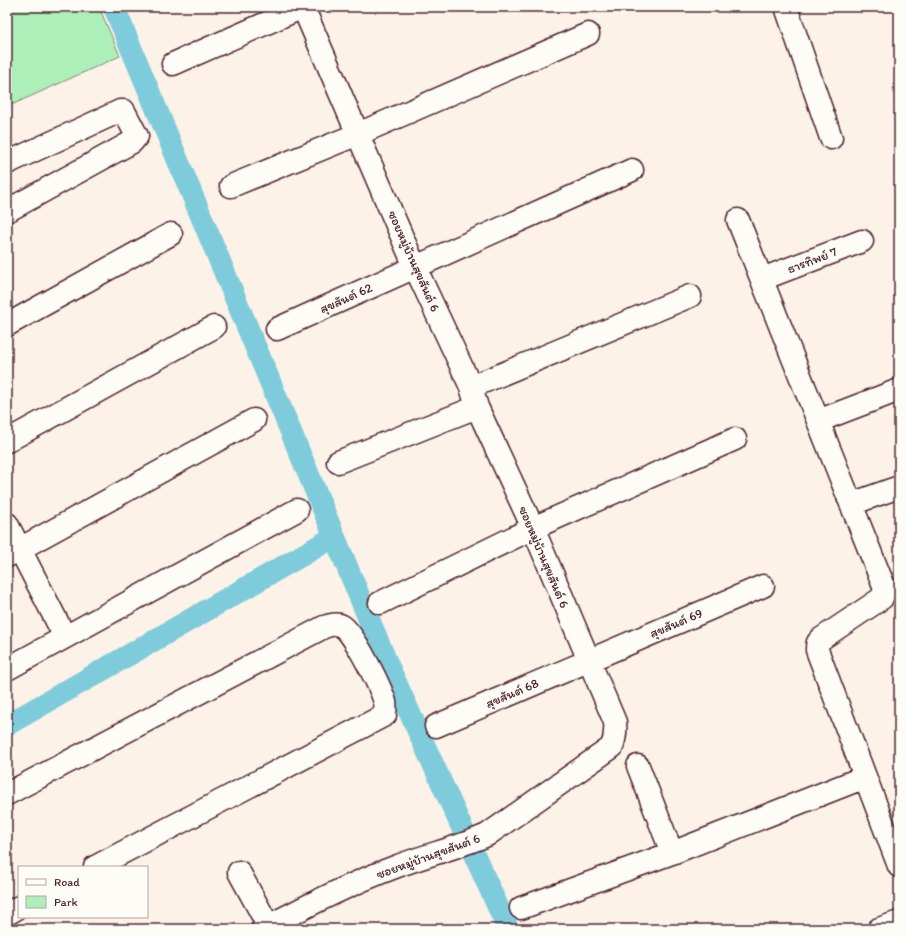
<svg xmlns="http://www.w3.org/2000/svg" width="906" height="936" viewBox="0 0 906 936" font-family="Itim,'Playpen Sans Thai',sans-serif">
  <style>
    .green { fill: #adefb8; stroke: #7c8772 }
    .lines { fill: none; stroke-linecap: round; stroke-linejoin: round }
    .canal { stroke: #7eccdb; stroke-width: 22 }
    .minor-casing { stroke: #4a1f2b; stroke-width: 25 }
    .minor { stroke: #fdfcf7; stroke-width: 22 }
    .labels { text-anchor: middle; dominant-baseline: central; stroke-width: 3; stroke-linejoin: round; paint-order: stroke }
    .street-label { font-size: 13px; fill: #4a1f2b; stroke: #fdfcf7 }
  </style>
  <rect width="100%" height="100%" fill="#fcf2e7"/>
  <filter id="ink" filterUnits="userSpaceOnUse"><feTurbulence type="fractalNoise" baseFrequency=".025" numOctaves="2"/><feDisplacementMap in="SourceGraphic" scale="8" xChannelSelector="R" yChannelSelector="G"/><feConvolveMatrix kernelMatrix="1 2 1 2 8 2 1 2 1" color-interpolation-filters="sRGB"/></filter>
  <g filter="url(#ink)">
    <path class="green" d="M7,7h92l21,49 -113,51z"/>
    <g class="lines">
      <path class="canal" d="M114,7l274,658 120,264
        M7,725l327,-188"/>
      <defs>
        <path id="minor" d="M786,7l45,131
          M173,64l130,-57
          M7,163l113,-52h4l13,25 -5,6 -125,69
          M231,186l127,-52 230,-100
          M738,220l147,369 -3,9 -61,41c-4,3 -4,6 -4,11l82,216
          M762,279l100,-38
          M7,325l164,-91
          M277,329l355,-159
          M471,387l219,-91
          M818,421l81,-31
          M7,441l207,-114
          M338,462l139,-55
          M851,504l48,-17
          M7,524l58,113
          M7,556l247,-136
          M380,603l153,-75 202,-89
          M7,669l290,-159
          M436,726l327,-140
          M638,766l34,87
          M7,794l317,-167c6,-2 13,-4 18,-1 12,7 39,62 43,76 1,4 0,9 0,13l-290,152
          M239,872l31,57
          M521,908l151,-55 193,-76
          M7,914l12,-7
          M263,929c43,-23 86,-45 132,-62 31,-12 62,-19 92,-32l125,-88c3,-9 4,-16 3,-25l-82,-194 -56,-121 -6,-20 -56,-120 -112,-260
          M879,929l20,-7"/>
      </defs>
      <use href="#minor" class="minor-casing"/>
      <use href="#minor" class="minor"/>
    </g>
  </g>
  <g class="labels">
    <g class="street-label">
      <text transform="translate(812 260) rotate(-21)">ธารทิพย์ 7</text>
      <text transform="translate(414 261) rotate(66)">ซอยหมู่บ้านสุขสันต์ 6</text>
      <text transform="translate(346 298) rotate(-24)">สุขสันต์ 62</text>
      <text transform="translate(544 557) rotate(67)">ซอยหมู่บ้านสุขสันต์ 6</text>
      <text transform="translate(676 623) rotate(-23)">สุขสันต์ 69</text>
      <text transform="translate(512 693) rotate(-23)">สุขสันต์ 68</text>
      <text transform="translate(428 856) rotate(-20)">ซอยหมู่บ้านสุขสันต์ 6</text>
    </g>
  </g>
  <rect width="906" height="936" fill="none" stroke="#fdfcf7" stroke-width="24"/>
  <rect x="12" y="12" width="882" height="912" fill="none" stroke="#4a1f2b" stroke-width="1.5" filter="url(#ink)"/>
  <rect x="18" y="866" width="130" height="52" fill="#fdfcf7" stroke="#b5a4a5"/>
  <rect x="26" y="879" width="20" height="6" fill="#fdfcf7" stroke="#b5a4a5"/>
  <text x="54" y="886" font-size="12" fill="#4a1f2b">Road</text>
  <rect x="26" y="896" width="20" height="12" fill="#adefb8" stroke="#b5a4a5"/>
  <text x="54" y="906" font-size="12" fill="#4a1f2b">Park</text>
</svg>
